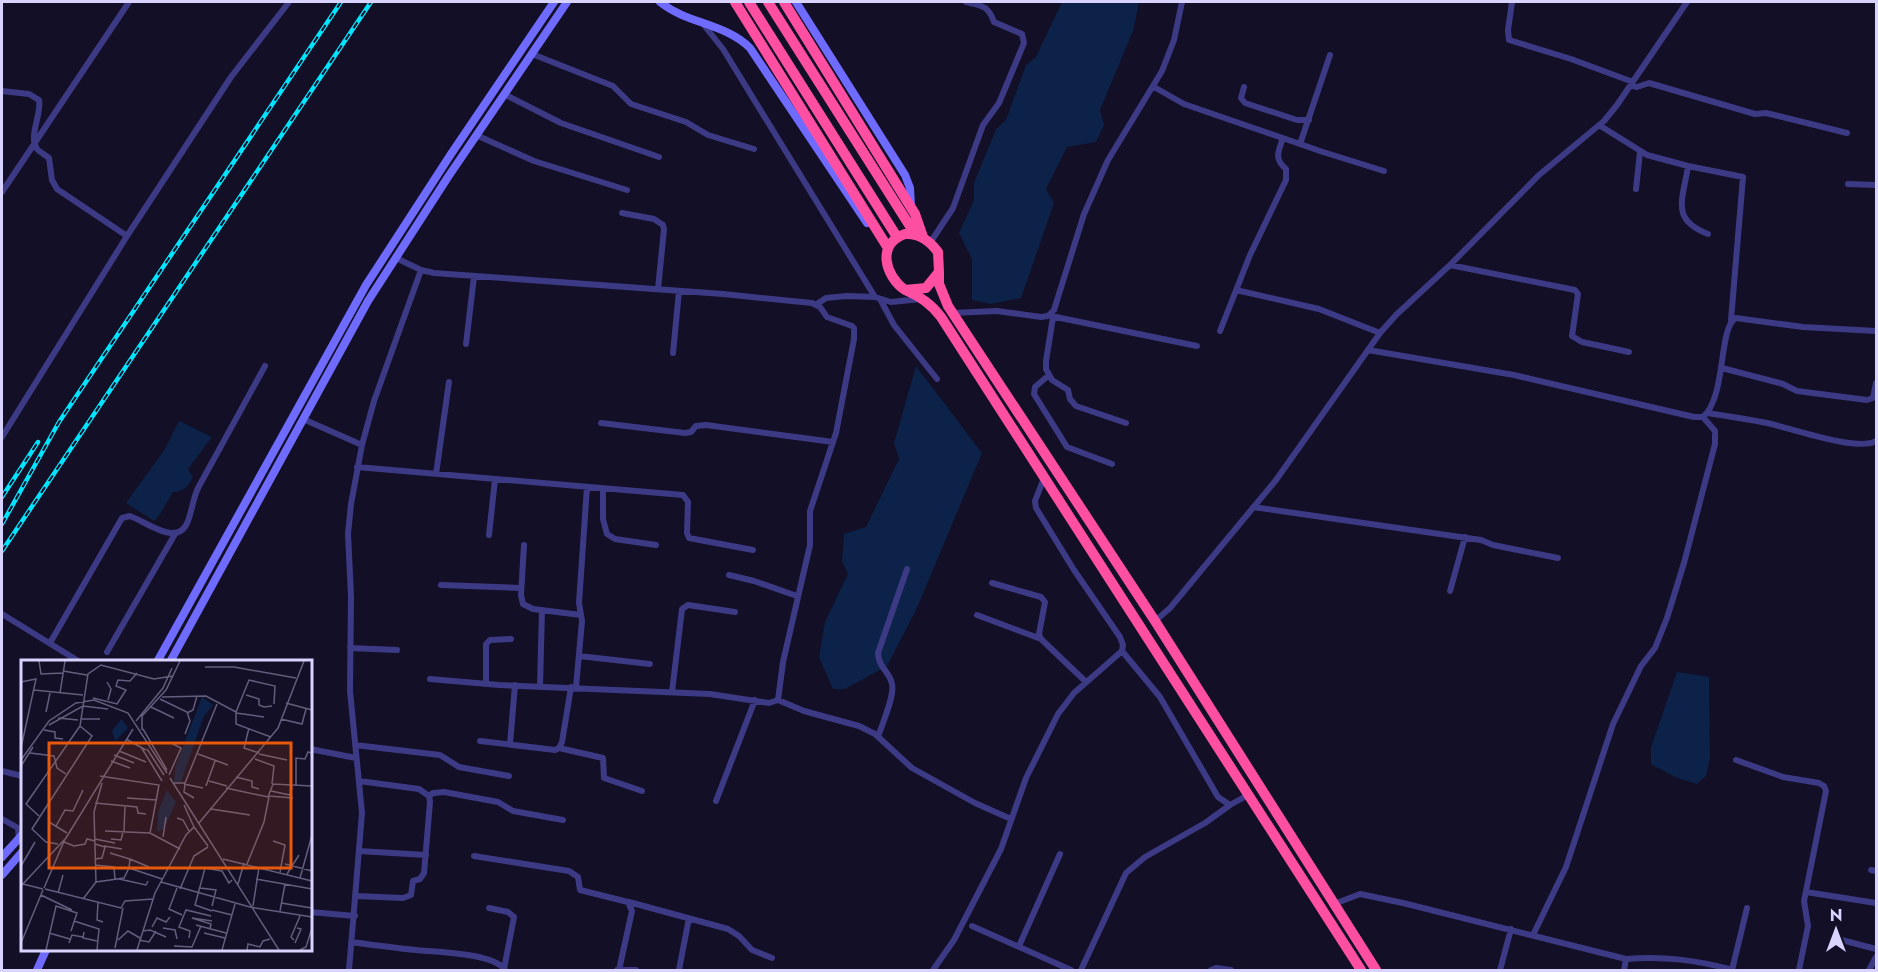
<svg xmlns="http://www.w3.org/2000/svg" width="1878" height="972" viewBox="0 0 1878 972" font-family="Jost,sans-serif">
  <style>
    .water { fill: #0c2248 }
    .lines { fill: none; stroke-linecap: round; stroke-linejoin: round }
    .street { stroke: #3d3a85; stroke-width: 6 }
    .secondary { stroke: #6f6bff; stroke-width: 8 }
    .highway { stroke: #ff4fa3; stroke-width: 10 }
    .rail-casing { stroke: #00e5ff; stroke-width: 4.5 }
    .rail { stroke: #130f26; stroke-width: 2; stroke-dasharray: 7; stroke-linecap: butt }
    .inset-road { fill: none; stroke: #625e7d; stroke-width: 1.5 }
    .view { fill: #e8590c; fill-opacity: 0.15; stroke: #e8590c; stroke-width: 3 }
    .inset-edge { fill: none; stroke: #d9d4ff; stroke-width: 3 }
  </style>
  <rect width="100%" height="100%" fill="#130f26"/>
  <path class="water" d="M1062,2h77l-6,29 -33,79 4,15 -8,17 -29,5 -21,42 8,14 -33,95 -30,6 -19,-4v-41l-13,-26 15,-33v-17l22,-54 10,-9 20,-55 10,-8z
    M916,366l66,87 -66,157 -29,56 -42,23h-12l-14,-32 6,-35 23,-48 -6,-13 2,-27 22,-7 33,-68 -5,-16z
    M179,421l33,16 -24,32 5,8c-4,9 -10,15 -20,15 -7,10 -10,21 -19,29l-28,-18 39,-54z
    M1677,672l32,5 1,81 -4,18 -9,8 -22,-7 -24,-13v-17z"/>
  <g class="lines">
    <path class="street" d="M1512,2l-4,28 1,10 62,19 62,23
      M703,24l20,25 152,248
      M532,54l81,32 18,18 55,18 22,13 46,14
      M1630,85l7,2 12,-4 106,31 11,-1 81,20
      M1154,87l30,17 139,48 61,19
      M1244,87l-3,11 4,5 52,17h12
      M2,91l27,3 10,6c3,14 -11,36 -2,49 3,3 8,6 12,9l3,22 5,9 70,47
      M504,94l57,29 98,34
      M1599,125l48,30 41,11 55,11 -12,143
      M476,135l58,26 93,29
      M1300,144l30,-89
      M1688,166c-5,34 -18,53 20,68
      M1848,184l28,1
      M1636,189l4,-37
      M2,192l127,-190
      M622,213l32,6 9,6 1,4 -6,60
      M930,243l23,-35 30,-83 16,-22 25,-60 -2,-9 -28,-12c-6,-17 -12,-16 -28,-20
      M396,258l25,12 13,3 289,21 89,9 8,4 7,10 25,9 2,2v11l-18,94 -26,78v34l-27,117 -5,38 26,11 55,15 16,8 37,34 63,35 36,16
      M1450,265l125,25 3,4 -6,42 10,6 47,10
      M1236,290l83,19 61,24
      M880,299l14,26 43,54
      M817,304l9,-6 21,-2 28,1 16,5 30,-3
      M952,313l45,-2 44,6 7,-1 6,-6 30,-96 24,-54 54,-89 12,-31 8,-38
      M1051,316l146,30
      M1053,317l-7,44v8l6,11 16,10 2,9 6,7 50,17
      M1220,331l30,-76 36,-75v-11c-12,-10 -8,-17 -3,-31
      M466,344l8,-67
      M1368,350l146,25 180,42h9c24,-21 15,-90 33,-99l67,9 73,4
      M673,353l6,-62
      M1722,368l61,16 14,7 70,9 6,-2 3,-15
      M1049,375l-14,12 -1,7 33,53 45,17
      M1707,413c20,3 40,6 60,10 23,5 91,29 109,18
      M303,419l59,26
      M601,423l84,10 6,-1 5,-6 10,-1 127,17
      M2,437l125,-201 104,-159 58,-75
      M357,467l326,28 5,7 -1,31 2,5 64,12
      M436,474l13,-92
      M603,489v30l4,15 8,5 41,6
      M1253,507l228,33 12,5 65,13
      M489,535l6,-56
      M524,545l-3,50 2,9 10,5 48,6
      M729,575l25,6 43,15
      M992,583l49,14 4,5 -6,32 2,5 45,43
      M441,585l80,3
      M1450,591l15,-54
      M2,614l78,48
      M977,615l64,24
      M1155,621l15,-13 106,-128 104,-147 16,-18 54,-50 89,-90 65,-54 13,-16 70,-103
      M50,643l72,-125 8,-2c17,6 48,32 58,5 4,-11 5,-22 10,-33l67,-122
      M350,648l47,2
      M1122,651l38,46 58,100 12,8 18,-10
      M107,652l68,-118
      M579,656l71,8
      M430,679l69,6 211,9 59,9 9,-3
      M486,684v-40l4,-4 21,-1
      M540,686l2,-76
      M576,687l6,-66 -3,-18 8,-116
      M672,692l10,-83 6,-4 47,7
      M878,737c4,-13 17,-41 14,-53 -2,-12 -14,-17 -14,-31l29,-84
      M480,741l75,9 4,-2 3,-6 9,-55
      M510,744l5,-59
      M355,745l85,10 19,12 50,9
      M559,748l44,10 1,20 38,13
      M310,749l46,9
      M1736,760l47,17 36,6 5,3 2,5 -22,110 4,25 -9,44
      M2,771l20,5
      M429,796l4,-3 11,-1 54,10 15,9 50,9
      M716,801l39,-101
      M2,819l16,9 1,11
      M359,851l67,4
      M474,856l95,15 9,6 2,13 48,12 4,9 -13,59
      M1871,870l5,1
      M1806,892l70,11
      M356,896l47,2 8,-3 2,-14 7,-2 4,-6 6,-71 -1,-6 -10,-7 -60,-8
      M629,902l99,27 11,7 13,14 20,8
      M1334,904l26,-10 43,9 223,56c39,-3 70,1 107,11
      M489,908l19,4 6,5 -10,52
      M310,912l45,4
      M972,926l99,44
      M1533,935l33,-68 47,-143 28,-58 14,-18 12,-30 17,-55 31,-119v-13l-12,-14
      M1834,938l42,11
      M352,942c21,3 43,6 64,8 20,2 78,3 89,20
      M1019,946l41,-92
      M349,970l13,-157 -12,-122 1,-95 -3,-62 3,-30 11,-59 12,-44 47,-131
      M617,970h19
      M679,970l10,-52
      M933,970l21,-30 47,-91 25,-71 32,-64 16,-21 48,-42 1,-6 -3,-8 -46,-67 -38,-62 -1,-7 9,-23
      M1081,970l45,-97 19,-16 60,-34 25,-18
      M1211,970l5,-2 15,2
      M1500,970l11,-41
      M1624,970l2,-11
      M1732,970l15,-62
      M1869,970l7,-13"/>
    <path class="secondary" d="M660,2c27,22 65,21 90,46l117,175
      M796,2l109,173 5,13 1,18
      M157,662l209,-377 85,-131 103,-152
      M170,662l198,-361 80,-124 119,-175
      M2,857l20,-22
      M2,875l20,-23
      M37,970l9,-20"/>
    <path class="highway" d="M735,2l153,246
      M749,2l148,235
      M768,2l147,232
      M784,2l131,212 8,23
      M905,234c14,-1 25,7 33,18l1,20 -13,16 -21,2c-20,-14 -29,-46 0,-56z
      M939,272v12l9,22 207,315 221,349
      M905,290c16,7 26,14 36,27l420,653"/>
    <defs>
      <path id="rail" d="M2,497l36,-55
        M2,524l57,-102 282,-420
        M2,551l369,-549"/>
    </defs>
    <use href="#rail" class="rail-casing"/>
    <use href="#rail" class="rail"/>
  </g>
  <g transform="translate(21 660)">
    <rect width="291" height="291" fill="#130f26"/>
    <path d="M181,37l11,8 -9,11 -23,66h-7l1,-15zM100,59l7,9 -13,13 -3,-10zM146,130l9,12 -12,27 -7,3 1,-20z" fill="#0c2248"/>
    <path class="inset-road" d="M18,1l2,13 22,-1M184,7h29l62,11M42,11l24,4M0,22l15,-3 -15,69M86,22l4,7 -3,11M13,30l49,5M39,33l5,-32M225,35l13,4v6l5,2 8,-1M141,37l44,-1 30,16v12l35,13M72,38l24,6 9,-14 -10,-4 2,-6 12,1 7,-8M139,39l27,13 3,9 -5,13M265,43l26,7M130,47l23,11M25,52l4,-19M215,52l13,-32 26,6 -1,18M166,53l6,-3 4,-14M215,53l28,4M37,58l20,2M60,59h19M260,59l21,5 4,-15M115,61l27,-33 9,-20M28,65l34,-19 25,3M228,68l-5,20 15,5M122,69l24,41M23,70l11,2v6l8,1M121,70v-14l24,-26 14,-29M105,79l20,11M120,87l21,34M126,89l17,26M98,91l27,11M9,93l24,3 3,12 9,6M177,94l30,11M238,94l28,6M93,95l20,8M234,99l19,7 -2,18M0,100l28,-39 27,-18 18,-3 34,13 39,60M90,101l19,7M0,106l12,-19M148,115l12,-27 -10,-5M79,116l59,9 -9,48 30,16M215,117l16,4v6l7,2M149,118l109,172M188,121l18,5M153,123h11l32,-79M163,124l19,4M164,124l-1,8 10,6M185,126l9,-25M275,126v-28l9,1 3,-7 4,1M205,128l42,9 5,-13 39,2M250,131l19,4 2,-8M248,136l24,2M106,138l30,2M74,143l42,4 1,6 8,1M190,149l39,6M18,156l-13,-12 54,-78M156,158l6,2 6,11M28,162l18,11M178,163l79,-95 26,-67M35,166l9,-16 8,1 10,-21M173,167l14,19M84,171l45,2M103,171l1,-25M142,177l3,-20M74,179l20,4M90,179l10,1 2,-8M252,181l12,4 -5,27M43,182l10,4 11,-2 2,-5 8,2M37,184l-12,-2 -14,-13 60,-93 -12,-10 8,-52 13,-9 53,14 19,-3M83,186l18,3M89,193l20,6 -1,9M74,199l7,-1 3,-11 -10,-3M109,199l19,8M202,199l89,22M226,204l17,-42 5,-25M264,204l27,7M74,205l19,2 1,13M0,206l14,-24M266,214l12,-19M279,218l12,-43M98,219l27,6 2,-4M235,219l56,10M75,222l28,-4 5,-10 33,11M140,222l89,25M2,224l20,5M217,224l6,-21M0,226l45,-48 67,-109M23,228l21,-49M156,228l-8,21 13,6M179,228l16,2 -4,16M24,229l76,19 4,-7 28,-2M159,229l14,-33 14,-9M37,233l5,-18M20,235l31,15M62,239l13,-17 -2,-70 8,-29M77,242l-1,18 6,2M260,243l31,5M232,246l6,-39M229,247l62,10M191,250l20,5M191,251l-17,-6 10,-37 17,3 7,12 3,-3M259,251l5,-27M53,261l25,8 -2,21M175,265l30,8M131,267l5,-9 9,4 4,-5M142,268l12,2 2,9M189,269l1,-5 -19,-6 20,3M122,271l7,-1 16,7M63,272l-1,6 14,3M28,273l21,6M183,273l21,5M168,278l1,-7 -11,-4 7,-17 25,6M97,280l10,-9 12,7M118,280l10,2 7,-11M273,280l-3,-3 9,-21M0,283l22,-53M48,283l3,-8 11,2M274,283l6,-14 -4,-1M153,286l18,1 9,-21M94,288l8,-40M25,290l10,-44 21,7 -6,18M116,290l18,-57 31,-58 8,-8 -10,-22M201,290l13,-46M226,290l1,-6 12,3 3,-6 7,-2M279,290l6,-3 6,-19"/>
    <path class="view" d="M28,83h242v125h-242z"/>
    <rect width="291" height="291" class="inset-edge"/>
  </g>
  <rect width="1878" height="972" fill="none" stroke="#d9d4ff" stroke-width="6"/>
  <g transform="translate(1836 930)" stroke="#130f26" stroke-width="4.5" paint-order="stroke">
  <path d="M0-4.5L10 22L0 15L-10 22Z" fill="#d9d4ff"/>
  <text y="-9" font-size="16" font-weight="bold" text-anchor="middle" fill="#d9d4ff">N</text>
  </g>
</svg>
